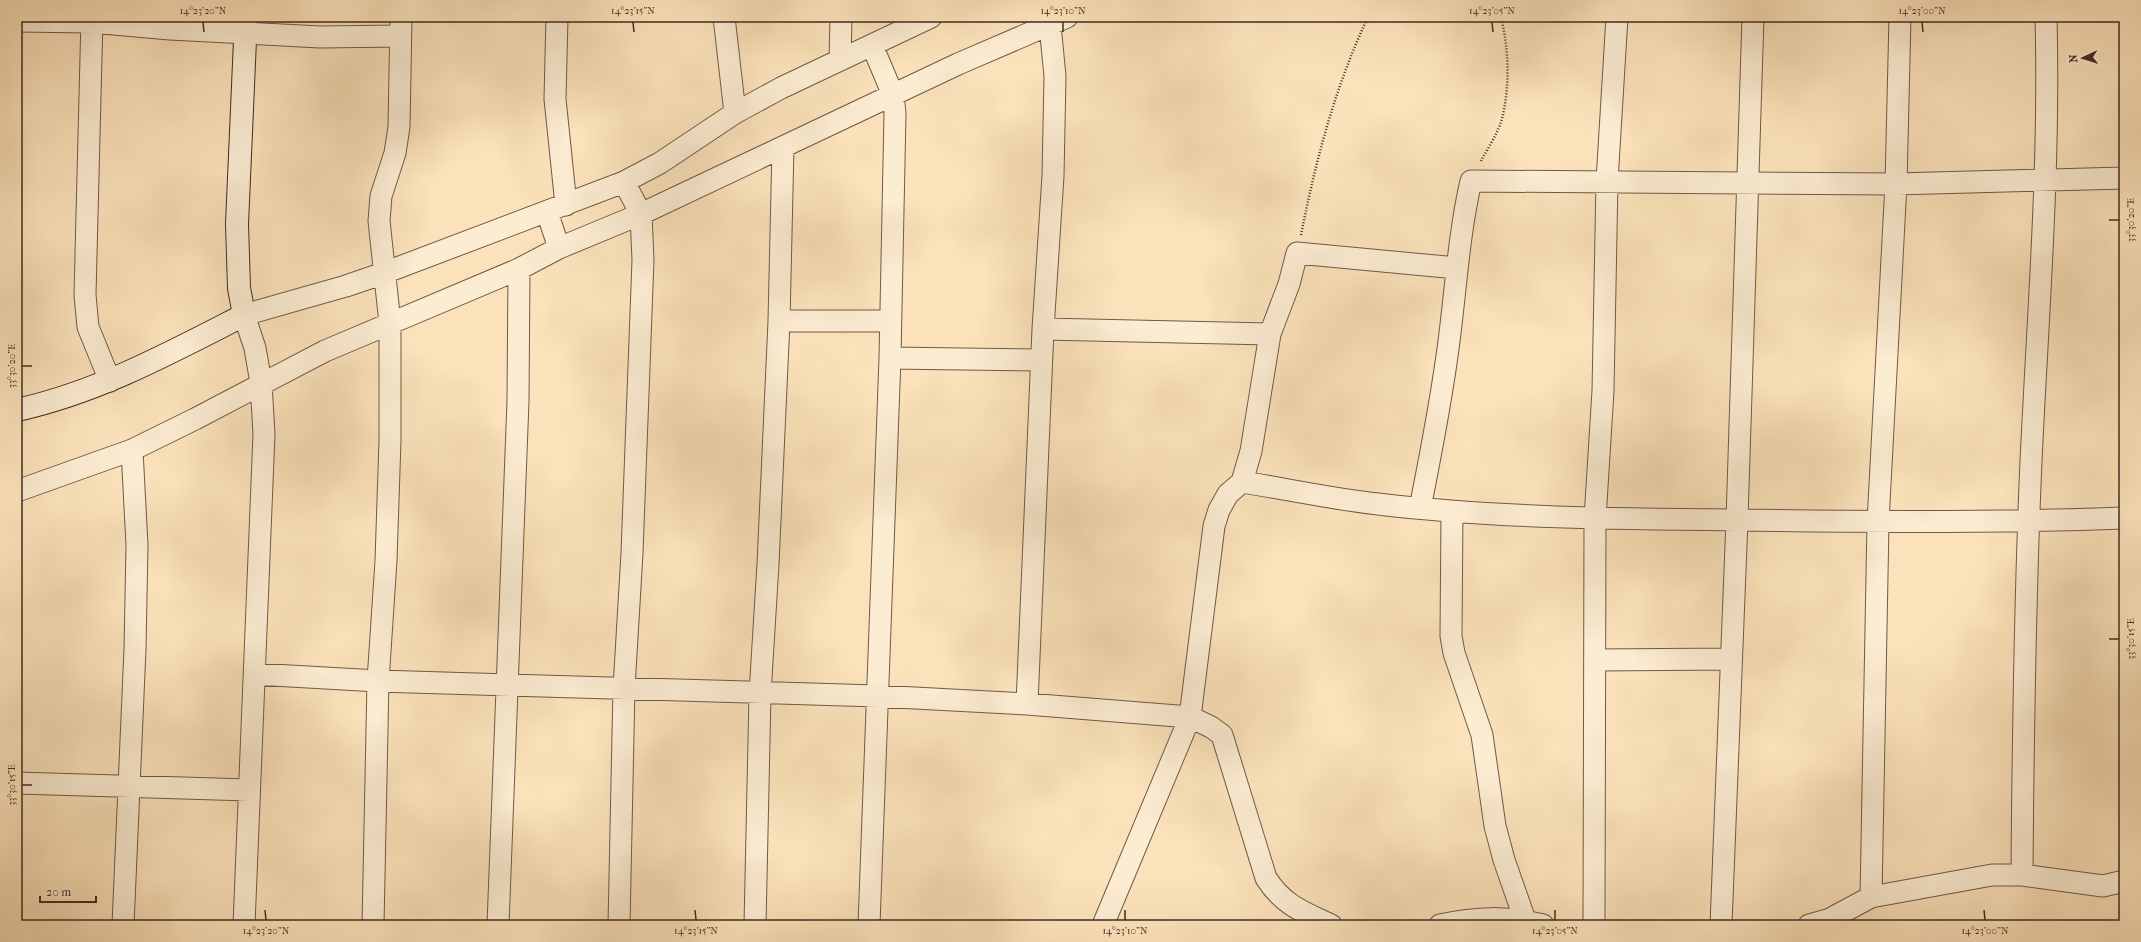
<svg xmlns="http://www.w3.org/2000/svg" width="2141" height="942" viewBox="0 0 2141 942" font-family="'IM FELL French Canon',serif">
  <style>
    .lines { fill: none; stroke-linecap: round; stroke-linejoin: round }
    .street-casing { stroke: #705948; stroke-width: 23 }
    .secondary-casing { stroke: #422b22; stroke-width: 24 }
    .path { stroke: #422b22; stroke-width: 2.5; stroke-dasharray: 1 2; stroke-linecap: butt }
    .street { stroke: #fcecd2; stroke-width: 21 }
    .secondary { stroke: #fcecd2; stroke-width: 22 }
    .ticks { fill: none; stroke: #422b22; stroke-width: 1.5 }
    .neatline { fill: none; stroke: #422b22; stroke-width: 1.5 }
    .ticks-label { font-size: 10px; text-anchor: middle; fill: #422b22 }
  </style>
  <rect width="100%" height="100%" fill="#fbe2ba"/>
  <filter id="stains"><feTurbulence type="fractalNoise" baseFrequency=".005" numOctaves="4"/><feColorMatrix values="0 0 0 0 .2 0 0 0 0 .09 0 0 0 0 .02 0 0 0 .5 -.17"/></filter>
  <radialGradient id="worn" r=".72"><stop offset=".6" stop-color="#630" stop-opacity="0"/><stop offset="1" stop-color="#630" stop-opacity=".3"/></radialGradient>
  <g class="lines">
    <defs>
      <path id="street" d="M92,17l-7,278 3,32 22,54
        M557,17l-2,82 11,106
        M724,17l11,96
        M17,21l75,1 78,7 150,8 80,-1
        M840,60l1,-43
        M547,212l12,36
        M779,321h111
        M1043,329l227,5
        M890,358l151,2
        M1242,482c45,7 90,17 136,22 119,14 239,15 359,16 129,2 258,3 387,-2
        M17,491l115,-41 63,-31 130,-68 194,-82 40,-21 82,-34 317,-150 109,-47
        M1420,508c11,-55 22,-111 29,-167 7,-54 10,-108 22,-160l425,3 228,-6
        M1452,511l-1,125 3,17 28,82 13,91 9,34 21,60
        M1596,660l135,-1
        M255,674l123,7 499,15 150,8 163,13 21,10 11,8 44,143c17,27 37,34 65,47
        M1027,704l16,-375 10,-153 2,-100 -5,-51 -3,-8
        M17,783l232,7
        M2022,875c1,-138 3,-276 9,-414 7,-148 19,-296 15,-444
        M1871,897l7,-375 18,-338 4,-167
        M123,925l12,-276 2,-104 -5,-95
        M244,925l20,-491 -3,-51 -6,-35 -11,-33 102,-29 38,-13 240,-91 36,-19 75,-50 46,-25 150,-71
        M373,925l5,-244 8,-120 4,-121v-117l-11,-102 2,-25 14,-43 4,-26 2,-110
        M498,925l20,-524 1,-132
        M619,925l5,-237 8,-135 11,-293 -2,-46 -17,-32
        M755,925l5,-231 8,-130 11,-243 4,-174
        M869,925l21,-567 5,-245 -2,-18 -21,-50
        M1103,925l87,-208 24,-191 5,-16 9,-16 14,-12 9,-31 19,-117 19,-50 8,-31 160,15
        M1440,925c36,-8 67,-9 103,0
        M1594,925l1,-406 8,-128 4,-210 10,-164
        M1721,925l16,-405 16,-503
        M1809,925l21,-6 41,-22 121,-22h30l81,11 21,-5"/>
      <path id="secondary" d="M17,410c81,-18 153,-57 227,-95l-5,-27 -2,-64 9,-207"/>
    </defs>
    <use href="#street" class="street-casing"/>
    <use href="#secondary" class="secondary-casing"/>
    <path class="path" d="M1481,161c7,-13 17,-28 21,-42 8,-33 7,-69 -1,-102
      M1301,235c15,-76 34,-148 67,-218"/>
    <use href="#street" class="street"/>
    <use href="#secondary" class="secondary"/>
  </g>
  <path class="ticks" d="M203,22l1,10M633,22l1,10M1063,22v10M1492,22l1,10M1922,22l1,10M2109,220h10M22,366h10M2109,639h10M22,785h10M265,910l1,10M695,910l1,10M1125,910v10M1555,910v10M1984,910l1,10"/>
  <rect width="2141" height="942" fill="none" stroke="#fbe2ba" stroke-width="44"/>
  <g transform="translate(2083 58) rotate(266)" stroke="#fcecd2" stroke-width="3" paint-order="stroke">
  <path d="M0-3L7 15L0 10L-7 15Z" fill="#422b22"/>
  <text y="-6" font-size="11" font-weight="bold" text-anchor="middle" fill="#422b22">N</text>
  </g>
  <path d="M40 896v6h56v-6" fill="none" stroke="#422b22" stroke-width="2"/>
  <text x="46" y="896" font-size="12" fill="#422b22" stroke="#fcecd2" stroke-width="3" paint-order="stroke">20 m</text>
  <rect x="22" y="22" width="2097" height="898" class="neatline"/>
  <g class="ticks-label">
    <text x="203" y="14">14°23'20"N</text>
    <text x="633" y="14">14°23'15"N</text>
    <text x="1063" y="14">14°23'10"N</text>
    <text x="1492" y="14">14°23'05"N</text>
    <text x="1922" y="14">14°23'00"N</text>
    <text transform="translate(2130 220) rotate(-90)" y="4">33°30'20"E</text>
    <text transform="translate(11 366) rotate(-90)" y="4">33°30'20"E</text>
    <text transform="translate(2130 639) rotate(-90)" y="4">33°30'15"E</text>
    <text transform="translate(11 785) rotate(-90)" y="4">33°30'15"E</text>
    <text x="266" y="934">14°23'20"N</text>
    <text x="696" y="934">14°23'15"N</text>
    <text x="1125" y="934">14°23'10"N</text>
    <text x="1555" y="934">14°23'05"N</text>
    <text x="1985" y="934">14°23'00"N</text>
  </g>
  <rect width="100%" height="100%" filter="url(#stains)"/>
  <rect width="100%" height="100%" fill="url(#worn)"/>
</svg>
